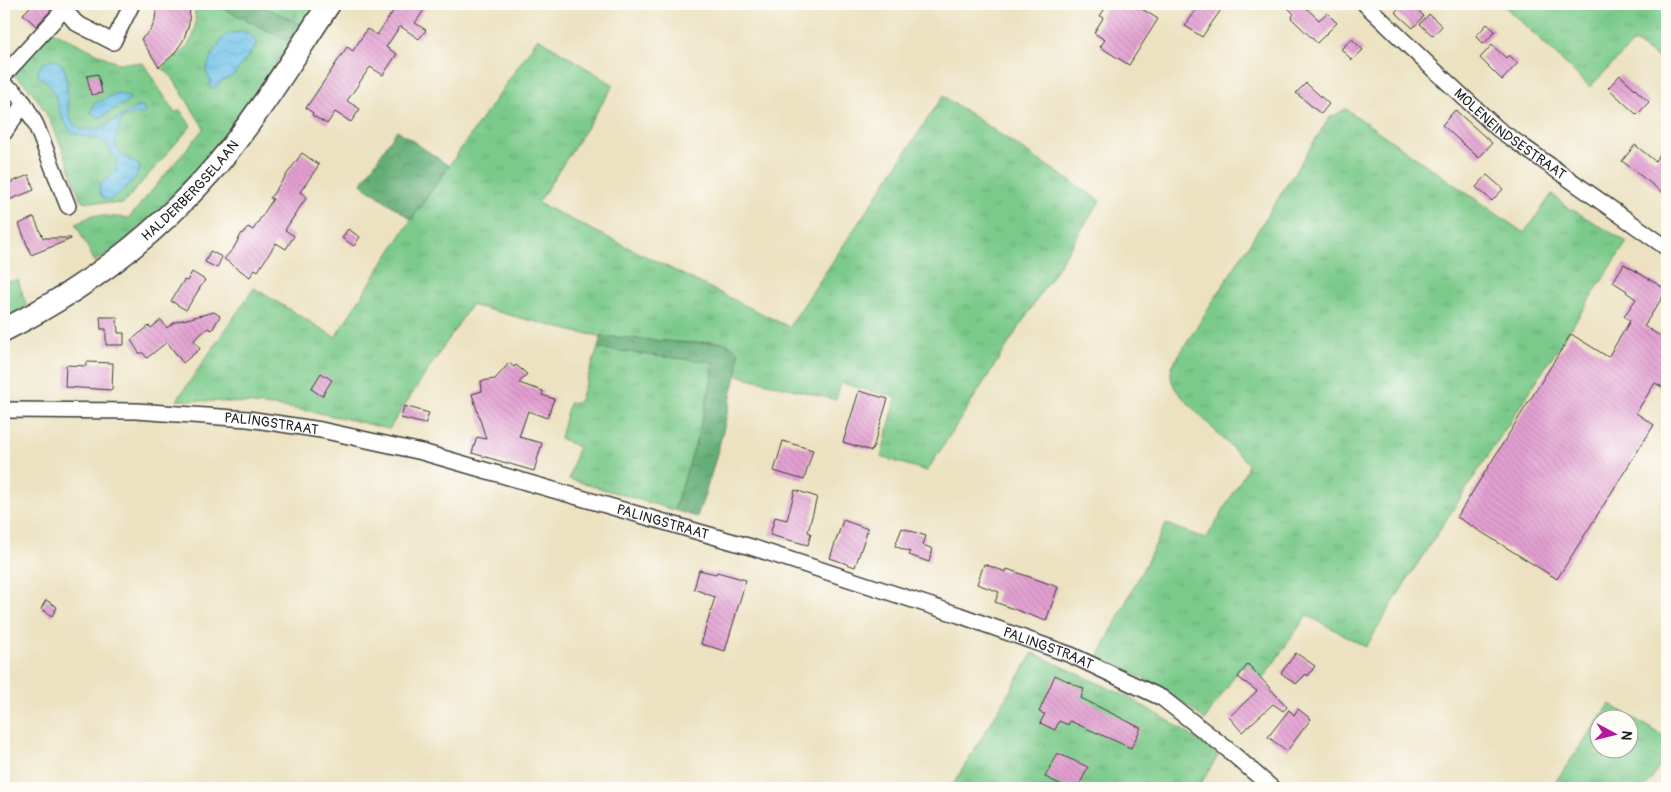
<svg xmlns="http://www.w3.org/2000/svg" width="1671" height="792" viewBox="0 0 1671 792" font-family="Pangolin,sans-serif">
  <style>
    .grass { fill: url(#grass-tufts); stroke: #4c7354; fill-rule: evenodd }
    .forest { fill: url(#forest-crowns); stroke: #40654a }
    .cemetery { fill: url(#cemetery-stones); stroke: #4c7354 }
    .water { fill: url(#water-waves); stroke: #446f82 }
    .building { fill: url(#building-back-hatch) }
    .lines { fill: none; stroke-linecap: round; stroke-linejoin: round }
    .street-casing { stroke: #3b3a35; stroke-width: 18 }
    .secondary-casing { stroke: #3b3a35; stroke-width: 25 }
    .street { stroke: #fff; stroke-width: 15 }
    .secondary { stroke: #fff; stroke-width: 22 }
    .labels { text-anchor: middle; dominant-baseline: central; stroke-width: 4.5; stroke-linejoin: round; paint-order: stroke }
    .street-label { font-size: 14px; fill: #1c1c1c; stroke: #fdfcf7 }
  </style>
  <defs>
    <pattern id="grass-tufts" width="24" height="20" patternUnits="userSpaceOnUse" patternTransform="scale(1.25)"><rect width="24" height="20" fill="#7bca8b"/><path d="M3 7l-1-3M5 7V3M7 7l1-3M15 17l-1-3M17 17v-4M19 17l1-3" fill="none" stroke="#6aad77"/></pattern>
    <pattern id="forest-crowns" width="20" height="18" patternUnits="userSpaceOnUse" patternTransform="scale(1.25)"><rect width="20" height="18" fill="#64ae77"/><path d="M2 6a3 3 0 1 1 6 0M12 15a3 3 0 1 1 6 0" fill="none" stroke="#528d61"/></pattern>
    <pattern id="cemetery-stones" width="16" height="16" patternUnits="userSpaceOnUse" patternTransform="scale(1.25)"><rect width="16" height="16" fill="#7bca8b"/><path d="M2 7V4a2 2 0 0 1 4 0v3zM10 15v-3a2 2 0 0 1 4 0v3z" fill="#6aad77"/></pattern>
    <pattern id="water-waves" width="16" height="10" patternUnits="userSpaceOnUse" patternTransform="scale(1.25)"><rect width="16" height="10" fill="#6dc2e9"/><path d="M0 5q4-4 8 0t8 0" fill="none" stroke="#5ea6c7"/></pattern>
    <pattern id="building-back-hatch" width="6" height="6" patternUnits="userSpaceOnUse" patternTransform="scale(1.25)"><rect width="6" height="6" fill="#e29fd1"/><path d="M-1 5l2 2M0 0l6 6M5-1l2 2" fill="none" stroke="#c188b3"/></pattern>
  </defs>
  <rect width="100%" height="100%" fill="#fdfcf7"/>
  <filter id="ink" filterUnits="userSpaceOnUse"><feTurbulence type="fractalNoise" baseFrequency=".02" numOctaves="2"/><feDisplacementMap in="SourceGraphic" scale="10" xChannelSelector="R" yChannelSelector="G"/><feConvolveMatrix kernelMatrix="1 2 1 2 8 2 1 2 1" color-interpolation-filters="sRGB"/></filter>
  <filter id="wash" filterUnits="userSpaceOnUse"><feTurbulence type="fractalNoise" baseFrequency=".0096" numOctaves="4" result="noise"/><feDisplacementMap in="SourceGraphic" scale="20" xChannelSelector="R" yChannelSelector="G"/><feGaussianBlur stdDeviation="1.12" result="paint"/><feColorMatrix in="noise" values="0 0 0 0 0 0 0 0 0 0 0 0 0 0 0 0 0 1.4 0 .05"/><feComposite in="paint" operator="in"/></filter>
  <g filter="url(#wash)">
    <rect width="100%" height="100%" fill="#ece2c1"/>
    <path class="grass" d="M196,4h18l77,38c-56,80 -114,165 -196,220l-19,-38 17,-9 36,3 75,-90 -32,-51 -10,-9c24,-20 38,-26 32,-61z
      M1502,4h165v60l-33,-22 -44,45z
      M52,31l65,32h26l32,50 5,-3 11,16 -68,78 -42,-3c-13,-37 -34,-109 -71,-128z
      M538,38l76,47 -76,118 251,124 154,-231 157,105 -173,270 -46,-14 15,-59 -55,-15 -5,17 -100,-25 2,-19 -24,-15 -25,2 -88,-7 -26,-4 -104,-27 -82,124c-38,-9 -77,-19 -116,-23 -32,-4 -64,-5 -96,-6l77,-112 81,49 68,-105z
      M1346,109l178,124 28,-39 14,12 61,36 -220,338 -41,67 -59,-32 -45,65 -21,-14 -36,54 -19,-15 -47,-29 -41,-19 68,-133 40,15 39,-66 3,-9 -66,-67c-9,-10 -13,-18 -10,-31l157,-248z
      M18,280l9,27 -23,11v-36z
      M598,348l51,7 64,7c2,10 -3,23 -5,34 -9,38 -21,76 -34,114l-105,-31 9,-32 -18,-9 9,-35 10,-1z
      M1033,653l93,43 45,26 41,28 6,6 -20,32h-247z
      M1610,704l57,34v18l-22,32h-94zM1598,720h30v30h-30z"/>
    <path class="forest" d="M214,4h44l45,21 -12,17z
      M397,130l52,36 -38,53 -50,-35z
      M601,336l88,7 34,-1 9,4 6,5c2,15 -4,32 -7,46 -9,41 -20,81 -34,120l-23,-7c13,-37 25,-76 34,-114 2,-10 7,-24 5,-34l-64,-7 -51,-7z"/>
    <path class="cemetery" d="M258,4h59l-14,21z"/>
    <path class="water" d="M243,32c7,2 14,6 13,14l-22,29 -14,7 -4,5 -5,1 -2,-3 2,-4 -5,-9c3,-12 11,-30 21,-37 4,-3 11,-3 16,-3z
      M52,59c5,2 10,4 12,9 8,22 -7,71 34,60 13,-4 26,-14 38,-21h7l2,5 -2,2h-11l-10,5c-5,17 -13,27 5,39 5,3 10,4 13,9 -4,14 -18,24 -30,33l-7,-2 -4,-6 1,-7 16,-15 1,-10c-5,-6 -9,-15 -15,-19 -10,-7 -26,-2 -33,-12 -14,-17 -9,-42 -31,-53v-6l4,-6z
      M118,93l12,5v2l-29,17h-4l-6,-5 3,-8z"/>
    <g id="blocks">
      <path class="building" d="M33,4h24l-21,22 -13,-12z
        M155,4h35l-1,20 -6,17 -10,14 -14,12 -18,-28 10,-9 4,-10 1,-10z
        M398,4h30l-13,19 11,7 -7,9 -19,-13 -14,21 11,7 -14,21 -13,-8 -23,34 13,8 -9,13 -16,-10 -8,12 -15,-9 1,-2 -7,-5 41,-61 6,4 14,-22 10,6z
        M1108,4h26l24,15 -29,46 -29,-18 5,-7 -11,-7 9,-15 -3,-2z
        M1200,4h25l-23,33 -17,-11z
        M1284,4h18l17,16 8,-7 10,10 -20,20 -26,-25 3,-4z
        M1403,4h8l13,12 -11,12 -18,-16z
        M1429,14l13,12 -9,10 -13,-12z
        M1487,24l8,7 -11,13 -8,-8z
        M1352,39l11,11 -11,10 -11,-11z
        M1492,45l14,13 3,-3 9,8 -16,17 -22,-22z
        M98,74l4,19 -11,2 -4,-19z
        M1620,75l29,27 -12,13 -29,-27z
        M1306,83l23,21 -8,10 -25,-21z
        M1455,110l37,33 -13,15 -37,-33z
        M1667,144v44l-4,5 -41,-32 13,-16 20,16z
        M302,153l17,12 -19,27 6,4v2l-21,32 9,6 -8,13 -10,-6 -18,28 -3,-2 -5,8 -26,-18 9,-10 9,-16 1,1 5,-7 5,3 20,-31 -3,-1z
        M29,175l5,15 -30,12v-17z
        M1487,175l16,14 -11,12 -16,-14z
        M34,217l9,21h28v1l-40,16 -12,-31z
        M348,229l12,8 -6,9 -12,-8z
        M210,251l12,6 -5,11 -12,-6z
        M1624,264l43,26 -23,36 23,14v50l-12,-7 -19,30 18,12 -97,154 -100,-62 114,-183 37,23 22,-36 -6,-5 12,-17 -10,-7 1,-1 -14,-9z
        M192,272l13,8 -19,30 -15,-9 13,-21 3,1z
        M214,312l6,4 -8,14 -4,-2 -14,12 6,9 -17,14 -16,-21 -20,16 -4,-5h-4l-8,-13 18,-14 2,2 10,-8 6,8 8,-6z
        M100,317h17l1,16h6v12h-18v-16h-5z
        M86,362l27,1 -1,27 -47,-3 1,-22 20,1z
        M509,363l5,4 2,-2 11,9 -8,9 24,8 -1,4 12,4 -7,19 -19,-7 -9,26 23,6 -8,28 -62,-18 5,-16 9,2 -14,-45 10,-3 -1,-10 14,-2z
        M321,373l11,7 -10,16 -11,-7z
        M859,391l29,8 -16,52 -29,-9z
        M404,406l25,7 -4,11 -24,-6z
        M783,441l30,9 -9,30 -30,-9z
        M795,490l22,7 -9,35 3,1 -3,12 -38,-10 5,-18 12,3z
        M843,520l25,9 -13,38 -25,-9z
        M902,528l24,8 -3,9 10,4 -4,13 -20,-7 1,-3 -15,-6z
        M984,564l22,8 1,-3 51,18 -12,34 -51,-19 4,-10 -22,-8z
        M699,570l17,4 1,-2 29,8 -21,71 -24,-7 14,-47 -21,-8z
        M46,600l11,7 -5,9 -11,-7z
        M1296,653l19,13 -7,10 -2,-2 -10,10 -15,-11z
        M1248,664l39,43 -4,4 -10,-7 -31,28 -13,-15 28,-26 -19,-14z
        M1055,675l29,14 -3,9 60,30 -10,20 -61,-27 -2,4 -9,-4 -4,9 -15,-7 5,-9 -6,-2z
        M1298,709l13,10 -24,32 -19,-14 21,-27 5,5z
        M1057,753l31,14 -10,21h-10l-23,-11z"/>
    </g>
  </g>
  <g filter="url(#ink)">
    <use href="#blocks" fill-opacity="0" stroke="#3b3a35" stroke-width="1"/>
    <g class="lines">
      <defs>
        <g id="street">
          <path id="s1" d="M1365,4l68,65 65,60 169,119"/>
          <path d="M65,10l11,13 37,19 19,-38"/>
          <path d="M4,75l65,-71"/>
          <path d="M4,86l10,5 10,12 -20,30"/>
          <path d="M24,103l12,22 32,81"/>
          <path id="s2" d="M4,410l132,1 112,8 73,11 101,22 329,95 208,68 112,40 91,43 64,50 46,40"/>
        </g>
        <g id="secondary">
          <path id="s3" d="M4,330c80,-40 153,-96 212,-164 42,-50 77,-108 113,-162"/>
        </g>
      </defs>
      <use href="#street" class="street-casing"/>
      <use href="#secondary" class="secondary-casing"/>
      <use href="#street" class="street"/>
      <use href="#secondary" class="secondary"/>
    </g>
  </g>
  <g class="labels">
    <g class="street-label">
      <text stroke="none"><textPath href="#s1" startOffset="195">MOLENEINDSESTRAAT</textPath></text>
      <text stroke="none"><textPath href="#s3" startOffset="234">HALDERBERGSELAAN</textPath></text>
      <text stroke="none"><textPath href="#s2" startOffset="268">PALINGSTRAAT</textPath></text>
      <text stroke="none"><textPath href="#s2" startOffset="672">PALINGSTRAAT</textPath></text>
      <text stroke="none"><textPath href="#s2" startOffset="1078">PALINGSTRAAT</textPath></text>
    </g>
  </g>
  <rect width="1671" height="792" fill="none" stroke="#fdfcf7" stroke-width="20"/>
  <g transform="translate(1614 734) rotate(97)"><circle r="24" fill="#fdfcf7" stroke="#a3a29f"/>
  <path d="M0-4L9 19L0 12L-9 19Z" fill="#b5179e"/>
  <text y="-8" font-size="14" font-weight="bold" text-anchor="middle" fill="#1c1c1c">N</text>
  </g>
</svg>
